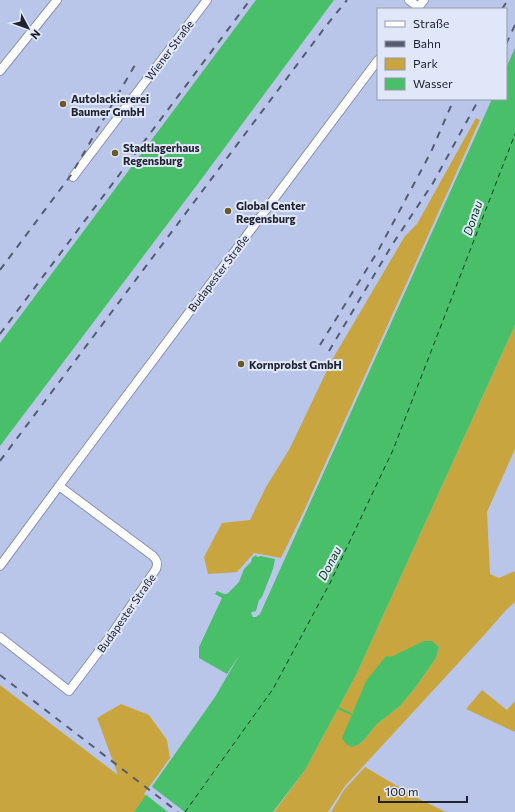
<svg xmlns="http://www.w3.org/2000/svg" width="515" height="812" viewBox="0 0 515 812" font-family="Commissioner,sans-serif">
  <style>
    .green { fill: #c9a53f; fill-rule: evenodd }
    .water { fill: #49bf69 }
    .pier { fill: #b9c6e9 }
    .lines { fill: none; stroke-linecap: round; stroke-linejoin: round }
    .stream { stroke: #49bf69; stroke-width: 2 }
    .ferry { stroke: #073817; stroke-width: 1; stroke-dasharray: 5 4; stroke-linecap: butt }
    .minor-casing { stroke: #8591b2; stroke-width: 10 }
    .minor { stroke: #fff; stroke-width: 8 }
    .rail { stroke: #555c71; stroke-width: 2; stroke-dasharray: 7 7; stroke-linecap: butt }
    .poi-dot { fill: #6b5927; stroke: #e0e7f9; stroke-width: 1.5 }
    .labels { text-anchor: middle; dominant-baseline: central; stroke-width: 4; stroke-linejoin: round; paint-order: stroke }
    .street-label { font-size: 11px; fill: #202431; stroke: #e0e7f9 }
    .poi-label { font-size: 11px; font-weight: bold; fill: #202431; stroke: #e0e7f9; text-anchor: start }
    .water-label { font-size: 12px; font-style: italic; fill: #073817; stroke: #e0e7f9 }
  </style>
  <rect width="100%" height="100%" fill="#b9c6e9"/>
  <path class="green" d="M476,118l4,2 -177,393 -22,45 -27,-5 -17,19 -29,2 -4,-17 18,-34 28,-3 16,-33 24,-39 42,-88 73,-124 12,-12z
    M515,325v124l-28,63 3,62 9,4 16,-7v31l-9,8 -20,23 -141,153 -17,26h-54l31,-42 52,-97zM439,647l-3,11 -21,30 -15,18 -23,18 -13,16 -6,5 -6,2 34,-91 5,2z
    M0,685l118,90 -21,-57 24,-14 28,11 18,25 3,18 -26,36 2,2 -12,16h-134z
    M482,690l25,20 8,-9v31l-49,-23z
    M365,767l56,33 25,12h-115l13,-22z"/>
  <path class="water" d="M256,0h78l-134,181 -200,265v-103z
    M515,48v277l-158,348 -52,97 -32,42h-139l81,-115 25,-43 -13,20 -28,-16v-11l23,-49 -7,-4 2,-3 7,3h3l12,-12 5,-13 7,-7 1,-4 4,-3 1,2 4,-1 14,3 -2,10 -11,28 -3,3 -3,11 -4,1 -1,1 2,4h3l4,-3 232,-515h14v-31z
    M424,641h8l7,6 -3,11 -21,30 -15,18 -23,18 -13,16 -6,5 -6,2 -6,-3 -4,-6 24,-57 20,-25 5,1z"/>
  <path class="pier" d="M151,786l34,26h-17l-23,-18z"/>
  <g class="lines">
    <path class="stream" d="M338,708l13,6"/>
    <path class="ferry" d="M185,812l88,-123 57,-106 63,-133 122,-316"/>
    <defs>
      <path id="minor" d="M409,0l9,7
        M417,9l7,-9
        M0,71l57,-71
        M73,177l134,-177
        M0,566l59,-80
        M0,637l69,54 40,-53 47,-69c2,-6 1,-9 -3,-13l-94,-70 319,-426"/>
    </defs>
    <use href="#minor" class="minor-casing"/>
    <use href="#minor" class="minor"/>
    <path class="rail" d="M502,9l6,-9
      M506,44l9,-19
      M0,270l71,-95 64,-110
      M0,334l250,-334
      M320,345l58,-94 53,-99 23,-53
      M329,351l63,-106 41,-62 46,-84
      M0,461l326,-435 21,-26
      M0,675l178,137"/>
  </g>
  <g class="poi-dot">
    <circle cx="63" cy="104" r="4"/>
    <circle cx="115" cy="153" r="4"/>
    <circle cx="228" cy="211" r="4"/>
    <circle cx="241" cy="364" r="4"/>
  </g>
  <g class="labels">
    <g class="street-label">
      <text transform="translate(169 50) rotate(-53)">Wiener Straße</text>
      <text transform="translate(218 273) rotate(-53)">Budapester Straße</text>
      <text transform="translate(126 613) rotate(-55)">Budapester Straße</text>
    </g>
    <g class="poi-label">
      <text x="71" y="98">Autolackiererei<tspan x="71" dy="13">Baumer GmbH</tspan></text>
      <text x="123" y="147">Stadtlagerhaus<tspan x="123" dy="13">Regensburg</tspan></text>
      <text x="236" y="205">Global Center<tspan x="236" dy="13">Regensburg</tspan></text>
      <text x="249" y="364">Kornprobst GmbH</text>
    </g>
    <g class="water-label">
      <text transform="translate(472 218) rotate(-71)">Donau</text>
      <text transform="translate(329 563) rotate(-62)">Donau</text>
    </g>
  </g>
  <rect x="377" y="8" width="130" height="92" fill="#e0e7f9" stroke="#9399a9"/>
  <rect x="385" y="21" width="20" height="6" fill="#ffffff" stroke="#9399a9"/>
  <text x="413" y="28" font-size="12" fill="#202431">Straße</text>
  <rect x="385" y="41" width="20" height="6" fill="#555c71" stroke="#9399a9"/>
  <text x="413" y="48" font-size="12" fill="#202431">Bahn</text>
  <rect x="385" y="58" width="20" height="12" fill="#c9a53f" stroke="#9399a9"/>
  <text x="413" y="68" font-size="12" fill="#202431">Park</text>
  <rect x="385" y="78" width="20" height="12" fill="#49bf69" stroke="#9399a9"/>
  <text x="413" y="88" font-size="12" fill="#202431">Wasser</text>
  <g transform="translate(28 28) rotate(131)" stroke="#e0e7f9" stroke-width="3" paint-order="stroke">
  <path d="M0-3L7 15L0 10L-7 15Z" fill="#202431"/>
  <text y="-6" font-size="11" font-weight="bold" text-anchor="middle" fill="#202431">N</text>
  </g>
  <path d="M379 796v6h88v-6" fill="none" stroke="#202431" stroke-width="2"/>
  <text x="385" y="796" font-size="12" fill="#202431" stroke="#e0e7f9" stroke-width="3" paint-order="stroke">100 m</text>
</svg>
